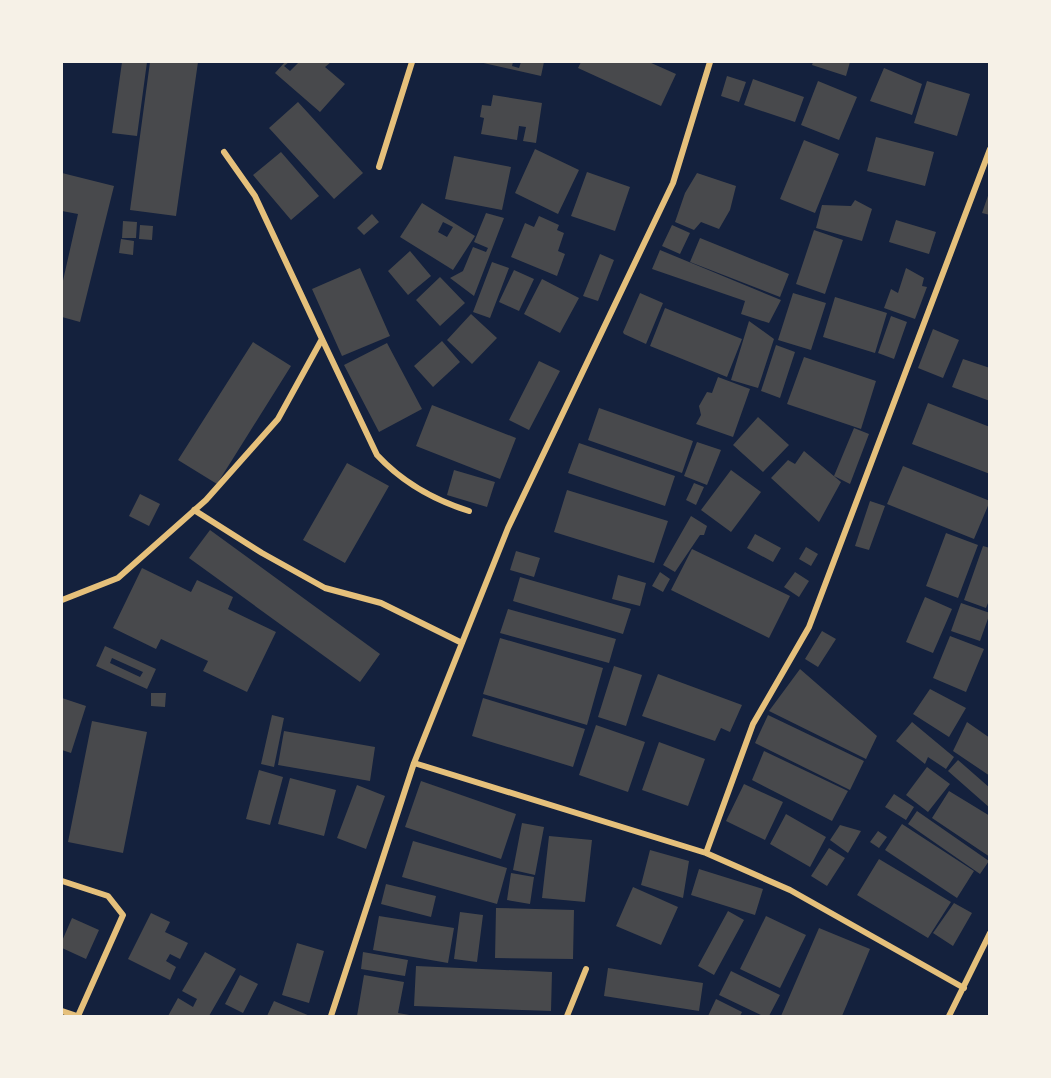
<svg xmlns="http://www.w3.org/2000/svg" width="1051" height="1078" viewBox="0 0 1051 1078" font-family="'Source Serif 4',serif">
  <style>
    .building { fill: #48494c; fill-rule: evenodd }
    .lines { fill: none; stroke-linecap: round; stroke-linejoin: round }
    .minor { stroke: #e5c07b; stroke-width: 6 }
  </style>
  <rect width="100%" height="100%" fill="#14213d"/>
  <path class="building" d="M122,62h25l-10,74 -25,-3z
    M150,62h48l-22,154 -46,-6z
    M285,62h4l-5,4 6,5 9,-9h32l-6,5 20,17 -25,28 -45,-39z
    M479,62h34l-1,4 7,2 2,-6h23l-3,14z
    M581,62h68l27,12 -15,32 -83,-38z
    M813,62h37l-4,14 -34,-11z
    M884,68l38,16 -10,31 -42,-14z
    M727,76l19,6 -7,20 -18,-6z
    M753,79l51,18 -9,25 -51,-17z
    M818,81l39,16 -18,43 -38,-15z
    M927,81l43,13 -13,42 -43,-13z
    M493,95l49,8 -6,40 -13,-2 3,-14 -7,-1 -2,14 -36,-6 3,-16 -4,-1 2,-12 9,1z
    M298,102l65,71 -29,26 -65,-71z
    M876,137l58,15 -9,34 -58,-15z
    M804,140l35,14 -24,59 -35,-14z
    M535,149l44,21 -21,44 -43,-21z
    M281,152l38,44 -28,24 -38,-45z
    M454,156l57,11 -9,43 -57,-11z
    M587,172l43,15 -15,44 -44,-15z
    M62,173l52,13 -34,136 -18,-5v-32l16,-71 -16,-3z
    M697,173l39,13 -6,24 -11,19 -18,-7 -7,8 -19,-8 10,-29z
    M990,190v25l-8,-2z
    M855,200l17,9 -10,32 -46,-13 6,-23 29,1z
    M422,203l53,33 -22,34 -53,-33zM443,222l10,5 -6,10 -9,-5z
    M486,213l18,5 -30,78 -24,-18 13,-7 10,-24 13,5 2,-4 -14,-6z
    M372,214l7,8 -15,13 -7,-7z
    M539,216l20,9 -2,5 7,3 -6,18 7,3 -8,22 -46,-19 14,-34 9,4z
    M896,220l40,12 -7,22 -40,-12z
    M123,221l14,1 -1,16h-14z
    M140,225l13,1 -1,14 -13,-1z
    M672,225l18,8 -10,21 -18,-8z
    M814,230l29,10 -18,54 -29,-10z
    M700,238l89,36 -9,23 -90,-35z
    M121,239l13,2 -1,14 -14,-2z
    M660,250l121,50 -12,23 -28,-9 4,-13 -93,-32z
    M410,251l21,25 -23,19 -20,-24z
    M600,254l14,6 -16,41 -15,-5z
    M492,262l17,6 -19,50 -17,-6z
    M360,268l30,68 -48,20 -30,-67z
    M906,268l18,10 -2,8 5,1 -12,32 -31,-11 7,-19 7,4z
    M514,270l20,9 -15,32 -20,-9z
    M440,277l25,26 -25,23 -24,-26z
    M542,279l37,19 -19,35 -36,-19z
    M640,293l23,10 -17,41 -22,-10 -1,-2z
    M793,293l33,10 -15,47 -33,-10z
    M835,297l52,16 -12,40 -52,-16z
    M665,308l77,31 -15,38 -77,-31z
    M471,314l26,24 -25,26 -25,-24z
    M891,316l16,6 -13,37 -16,-6z
    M749,321l25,18 -16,49 -27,-8z
    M933,329l26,11 -16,38 -25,-10z
    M442,341l18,21 -27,25 -19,-21z
    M253,342l38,24 -74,118 -39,-24z
    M387,343l35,66 -43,23 -35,-67z
    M776,345l19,7 -15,46 -19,-7z
    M804,357l72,24 -15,48 -74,-25z
    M963,359l27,9v33l-38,-14z
    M539,361l21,10 -31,59 -20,-10z
    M718,377l32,12 -17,48 -37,-13 5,-9 -2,-9 8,-14 5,1z
    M928,403l62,24v47l-78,-30z
    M432,405l84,33 -16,41 -84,-33z
    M599,408l94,33 -11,32 -94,-33z
    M758,417l31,28 -26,27 -30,-27z
    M854,428l15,6 -19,50 -16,-8z
    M697,442l24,8 -14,35 -23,-9z
    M579,443l96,33 -10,30 -97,-33z
    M804,451l37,31 -22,40 -48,-44 17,-18 7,4z
    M347,463l42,23 -44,77 -42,-23z
    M903,466l87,35 -16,38 -87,-35z
    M454,470l41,12 -8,25 -40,-12z
    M731,470l30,22 -30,40 -30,-22z
    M694,483l10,4 -8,18 -10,-5z
    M567,490l101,31 -14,42 -100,-31z
    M140,494l20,10 -11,22 -20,-10z
    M870,501l15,5 -16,44 -14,-4z
    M691,516l16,10 -3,9h-4l-25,37 -12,-7z
    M210,530l170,124 -20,28 -171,-124z
    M946,533l32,12 -20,53 -32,-12z
    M755,534l26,14 -8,14 -26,-14z
    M983,546l7,2v50l-4,10 -22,-8z
    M806,547l12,7 -7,12 -12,-7z
    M692,549l98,47 -21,42 -98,-48z
    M516,551l24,7 -6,19 -24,-7z
    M142,568l49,24 6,-12 36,17 -5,12 48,23 -29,60 -44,-21 5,-10 -47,-22 -5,10 -43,-21z
    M660,572l10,7 -7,13 -11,-6z
    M795,572l14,9 -10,16 -15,-10z
    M618,575l28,8 -6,23 -28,-7z
    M520,577l111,32 -8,25 -110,-33z
    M925,597l27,12 -19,44 -27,-11z
    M961,603l29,10 -10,28 -29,-10z
    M508,609l108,30 -7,24 -109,-30z
    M822,631l14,8 -18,28 -13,-8z
    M950,636l34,13 -18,43 -33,-14z
    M500,638l103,30 -16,57 -104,-31z
    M105,646l51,23 -9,20 -51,-23zM112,658l31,14 -3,5 -30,-14z
    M614,666l28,9 -16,51 -28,-9z
    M800,669l77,67 -11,23 -97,-48z
    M658,674l84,31 -12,27 -9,-4 -6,13 -73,-25z
    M930,689l36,19 -17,29 -36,-23z
    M151,693h15l-1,14 -14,-1z
    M62,698l24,8 -15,47 -9,-3z
    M483,698l102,31 -12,38 -101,-31z
    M272,715l12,3 -10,49 -13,-3z
    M768,715l96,46 -14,29 -95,-47z
    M92,721l55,11 -24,121 -55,-11z
    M912,722l42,35 -8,12 -18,-12 -3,7 -29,-23z
    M967,722l23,16v38l-37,-25z
    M596,725l49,17 -17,50 -49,-17z
    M284,731l91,16 -5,34 -92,-16z
    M659,742l46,17 -17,47 -46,-16z
    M764,751l84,40 -16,30 -80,-41z
    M958,760l32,28v20l-42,-37z
    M927,767l23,17 -22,28 -22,-17z
    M259,770l24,7 -13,48 -24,-6z
    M290,778l46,12 -12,46 -46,-12z
    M421,781l95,33 -15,45 -96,-32z
    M744,784l39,18 -18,38 -39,-19z
    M357,785l28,11 -19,53 -29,-11z
    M949,791l41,25v41l-58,-39z
    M894,794l20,13 -8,13 -21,-13z
    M917,811l72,50 -9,13 -72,-50z
    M786,814l40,23 -16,30 -40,-23z
    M522,823l22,4 -9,48 -22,-5z
    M902,824l72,47 -17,27 -72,-48z
    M840,825l21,6 -13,22 -18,-13z
    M878,831l9,6 -8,11 -9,-6z
    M549,836l43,4 -7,62 -43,-4z
    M413,841l94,27 -10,36 -95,-27z
    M829,848l16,10 -18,28 -16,-10z
    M650,850l39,11 -6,37 -42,-13z
    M879,859l72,43 -23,36 -71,-43z
    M699,869l64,20 -8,26 -64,-20z
    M511,873l23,4 -4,27 -23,-4z
    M386,884l50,12 -5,21 -50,-13z
    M633,887l45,20 -17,38 -45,-19z
    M954,903l18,10 -19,33 -20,-13z
    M496,908l78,2 -1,49 -78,-1z
    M728,911l16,9 -30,55 -16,-9z
    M460,912l23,3 -6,47 -23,-3z
    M151,913l19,9 -5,10 23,11 -8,16 -10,-5 -4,7 10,6 -6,13 -42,-21z
    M379,916l75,12 -6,35 -75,-13z
    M766,916l40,19 -26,53 -40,-19z
    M72,918l27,12 -13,29 -24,-11v-7z
    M819,928l51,21 -28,67h-61z
    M297,943l27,8 -15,52 -27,-8z
    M205,952l31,17 -27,47h-41l10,-18 15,9 4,-8 -15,-8z
    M363,952l45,8 -3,16 -44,-7z
    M416,966l136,6 -1,39 -137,-5z
    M608,968l95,15 -4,28 -95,-15z
    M731,971l49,24 -11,21h-6l-44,-21z
    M240,975l18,9 -15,29 -18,-9z
    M364,975l40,7 -6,31 17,3h-58z
    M716,999l26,13 -2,4h-32z
    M274,1001l36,15h-43z"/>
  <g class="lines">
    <path class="minor" d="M379,167l33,-105
      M322,339l55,116c25,27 57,45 92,56
      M194,510l68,43 63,35 56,15 81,40
      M62,600l56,-22 88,-78 72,-81 44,-80 -67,-143 -31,-44
      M414,763l292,90 84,37 174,98
      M706,853l47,-129 56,-97 181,-478
      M62,881l46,15 15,19 -45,101
      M62,1011l15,5
      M331,1016l83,-253 94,-235 165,-345 37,-121
      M567,1016l19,-47
      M949,1016l41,-83"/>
  </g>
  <rect width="1051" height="1078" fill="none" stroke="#f6f1e7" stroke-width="126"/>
</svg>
